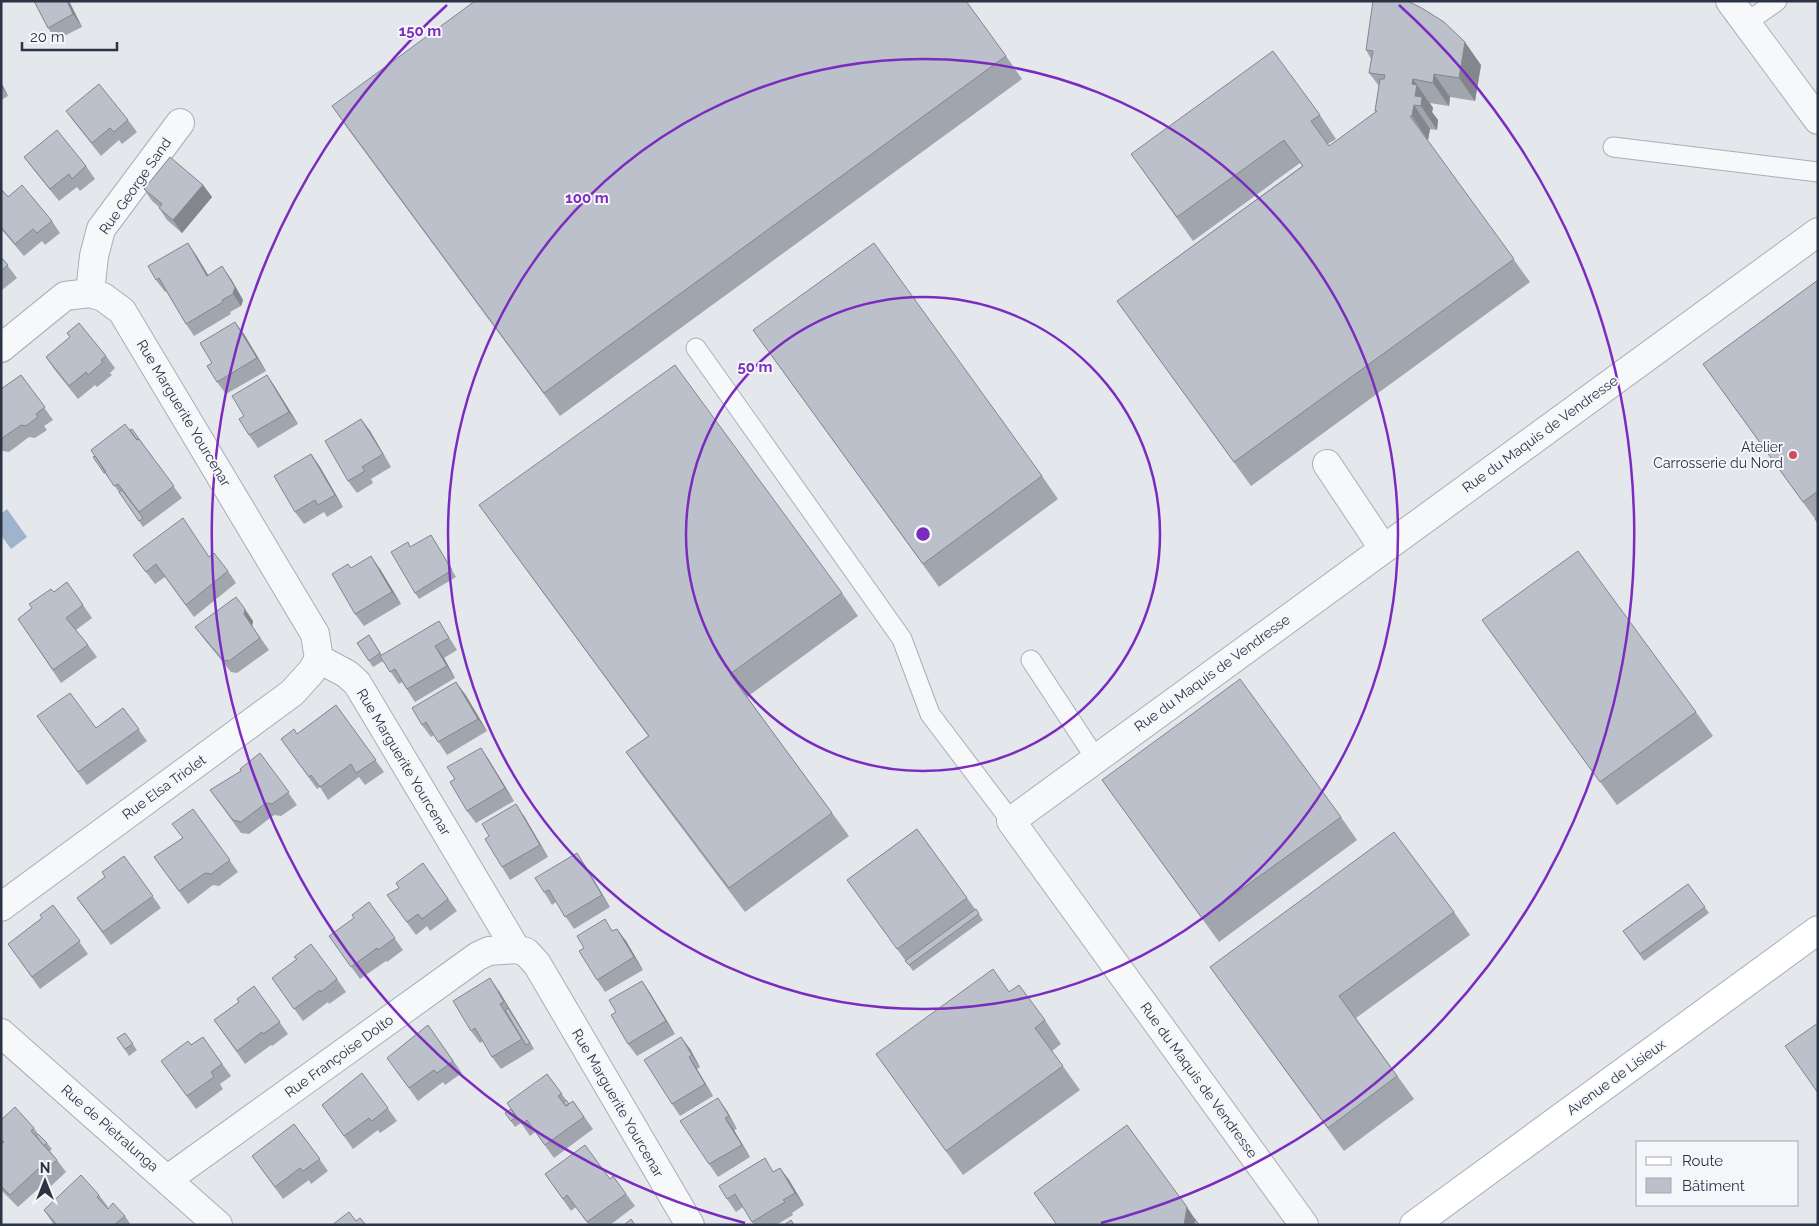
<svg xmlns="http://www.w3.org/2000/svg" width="1819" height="1226" viewBox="0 0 1819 1226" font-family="Raleway,sans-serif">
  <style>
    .water { fill: #9fb4cc }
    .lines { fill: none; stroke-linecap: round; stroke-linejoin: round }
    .service-casing { stroke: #a9aeb7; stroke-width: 21 }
    .minor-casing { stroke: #a9aeb7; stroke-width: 30 }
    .tertiary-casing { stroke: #a9aeb7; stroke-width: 30 }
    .secondary-casing { stroke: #a9aeb7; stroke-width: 30 }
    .service { stroke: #f7f8fa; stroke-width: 19 }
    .minor { stroke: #f7f8fa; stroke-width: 28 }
    .tertiary { stroke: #f7f8fa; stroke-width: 28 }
    .secondary { stroke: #fff; stroke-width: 28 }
    .wall { fill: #a1a5ae }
    .shaded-wall { fill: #83868d }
    .building { fill: #bbc0ca; stroke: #83868d }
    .ring { fill: none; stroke: #7b2cbf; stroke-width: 2.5 }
    .poi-dot { fill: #d1495b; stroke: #f4f6f9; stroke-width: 2 }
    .labels { text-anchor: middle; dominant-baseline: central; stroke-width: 4; stroke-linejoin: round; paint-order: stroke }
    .street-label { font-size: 14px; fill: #2b3445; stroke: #f4f6f9 }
    .poi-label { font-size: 14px; fill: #2b3445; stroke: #f4f6f9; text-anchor: end }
    .centre { fill: #7b2cbf; stroke: #f4f6f9; stroke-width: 2.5 }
    .ring-label { font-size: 15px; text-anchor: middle; font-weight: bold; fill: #7b2cbf; stroke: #f4f6f9; stroke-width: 4; stroke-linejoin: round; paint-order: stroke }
  </style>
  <rect width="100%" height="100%" fill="#e4e7ec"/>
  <path class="water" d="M7,509l20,28 -16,12 -10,-14v-21z"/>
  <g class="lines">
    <defs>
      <path id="service" d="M1746,23l31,-22
        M1613,147l205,25
        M696,348l206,291 28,75 81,107
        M1031,660l65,99"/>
      <path id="minor" d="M90,293l13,4 19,14 193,323 4,25 28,15 10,9 159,266 10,3 11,12 153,261
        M1,348l64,-52 25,-3 4,-37 7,-27 79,-106
        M1327,464l56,84
        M1,907l291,-214 19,-21 8,-13
        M1,1033l217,192
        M168,1179l310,-223 11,-5 27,-2
        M1304,1225l-293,-404 807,-589"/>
      <path id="tertiary" d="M1730,1l88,119"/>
      <path id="secondary" d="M1414,1225l404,-295"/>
    </defs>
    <use href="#service" class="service-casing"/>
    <use href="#minor" class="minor-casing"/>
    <use href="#tertiary" class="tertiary-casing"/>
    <use href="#secondary" class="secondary-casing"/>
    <use href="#service" class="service"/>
    <use href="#minor" class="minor"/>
    <use href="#tertiary" class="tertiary"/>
    <use href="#secondary" class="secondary"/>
  </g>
  <path class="wall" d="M34,1h35l13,26 -26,13 -8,-12z
    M1366,50l115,15 -6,36 -25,-4 -1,9 -19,-3 3,5 -1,4 6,8 -1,10 -7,-1 -2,11h-1l103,142 -279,204 -134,-185 185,-135 -2,-3 -107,78 -62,-87 189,-39 16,24 -8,5 1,2 47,-34 -1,-1 4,-25 -10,-13 2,-14z
    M1006,56l16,23 -462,337 -212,-287 -16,-23z
    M1,82l7,14 -7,4z
    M66,111l62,9 9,12 -15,12 -3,-4 -18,16 -26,-33z
    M24,157l62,9 9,13 -15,12 -3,-4 -18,14 -26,-32z
    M203,185l9,12 -30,36 -15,-13 -8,-12v-1l-7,-6 -8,-12z
    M1,189l7,8 44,24 8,12 -15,12 -3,-4 -18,15 -23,-27z
    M196,255l12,20 23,4 12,21 -2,6 -11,6 1,2 -37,22 -8,-12 -20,-33 -1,1 -9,-12z
    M1,257l16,21 -15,12 -1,-1z
    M1818,280v243l-115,-159z
    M753,330l289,146 16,23 -119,88z
    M67,333l39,23 9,12 -5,5 2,2 -15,12 -2,-2 -17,14 -24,-30 -8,-12 24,-20z
    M244,334l22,37 -40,23 -9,-12 -5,-19z
    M21,375l32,45 -9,6 3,4 -12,8 -6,-1 -20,15 -6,-1 -2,-2v-60z
    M267,375l8,12 23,37 -40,24 -9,-13 -5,-19z
    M361,419l9,12 21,36 -20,12 2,4 -16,10 -9,-12z
    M132,429l50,69 -39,29 -33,-48h-1l-16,-22z
    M311,454l9,13 23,40 -16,10 -3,-5 -20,12 -9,-12z
    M479,505l363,88 16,23 -111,81 102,139 -104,76 -103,-137 -16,-23 22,-16z
    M435,541l21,36 -37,22 -4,-6 -4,-46z
    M133,555l76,2 19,14 8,12 -42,34 -29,-40 -10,7z
    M351,568l29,1 21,35 -37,22 -9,-12z
    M67,582l25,36 -16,12 12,15 9,12 -36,26 -43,-64z
    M1482,620l214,92 17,24 -96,69z
    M253,621l-1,5 17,24 -32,23 -6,-1 -27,-33 -9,-12z
    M447,634l10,16 -13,8 11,20 -40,24 -13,-20 -3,2 -16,-23 -10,6 -16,-24 12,-8 13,20z
    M465,694l22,37 -40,24 -13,-20 -3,2 -9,-12z
    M336,705l48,67 -19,13 -6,-8 -31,23 -8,-13 -3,2 -36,-50 16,-5z
    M123,708l24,33 -60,44 -41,-56 50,-1z
    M481,748l8,12 25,41 -38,22 -9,-12 -12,-32z
    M260,753l37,52 -16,11 -7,-1 -25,19 -8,-1 -31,-43 31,-19z
    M1102,780l239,37 16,23 -138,102z
    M193,809l45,63 -19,14 -6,-1 -25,19 -34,-47 28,-19z
    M524,816l24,41 -38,23 -8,-13 -13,-31z
    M917,829l66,91 -70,51 -66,-91z
    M124,856l37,52 -50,37 -34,-47 28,-21z
    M423,863l34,48 -27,20 -3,-5 -11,9 -29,-40 12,-7z
    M585,865l25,42 -36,22 -18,-27 -4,3 -8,-13z
    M1688,884l21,29 -65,48 -21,-30z
    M369,902l34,48 -16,12 -1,-1 -26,18 -31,-43 25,-18z
    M53,905l35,49 -48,35 -32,-45 34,-26z
    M1454,912l16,23 -114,83 58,81 -70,52 -134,-184z
    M617,929l9,12 17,29 -38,22 -8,-12 16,-49z
    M272,978l65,1 9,13 -17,12 -1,-2 -25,19z
    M642,981l8,12 25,41 -38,22 -9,-12z
    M254,986l34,48 -16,12 -1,-1 -26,19 -31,-44 25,-18z
    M499,991l35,58 -33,20 -9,-12 -9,-16 -3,2 -9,-12z
    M1009,992l36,28 16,24 -9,7 28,39 -117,85 -87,-121z
    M428,1025l34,48 -17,12 -2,-3 -25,19 -31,-43z
    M125,1033l12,17 -8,6 -12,-18z
    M203,1037l28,39 -11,8 3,5 -27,20 -35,-48 30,-16z
    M681,1037l9,12 10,18 -3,2 16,27 -33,20 -8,-12z
    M362,1073l35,48 -17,12 -2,-3 -25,19 -31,-44z
    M547,1074l22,30 4,-3 20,28 -39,29 -19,-26 -5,4 -9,-13 -6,4 -10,-14 6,-4z
    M727,1111l10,18 -3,1 16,27 -32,20 -9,-13z
    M1,1120l33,8 4,6 9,9 5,6 -2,2 7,9 9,12 -15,14 -4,-5 -29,26 -17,-17v-46h1l-1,-1z
    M294,1124l34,47 -17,13 -2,-4 -26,19 -31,-43z
    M780,1168l9,12 15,25 -12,8 1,2 -17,10h-22l-11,-18 -7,5 -9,-13z
    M545,1174l65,5 3,-3 22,30 -25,19h-21l-13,-18 -5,4z
    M99,1195l9,12 -1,1 18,8 6,9h-77l-10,-15z"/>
  <path class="shaded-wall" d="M67,1h2l13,26 -9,-13z
    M1465,42l16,23 -6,36 -16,-23z
    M1434,74l16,23 -1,9 -16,-23z
    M1413,79l20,29 -1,4 6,8 -1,10 -16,-24 -6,-10 -3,-12z
    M1,82l7,14 -7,-10z
    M1414,105l16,24 -2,11 -16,-24z
    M203,185l9,12 -30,36 -9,-13z
    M188,243l8,12 20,33 -9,-12z
    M222,266l9,13 12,21 -2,6 -8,-12z
    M235,322l9,12 22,37 -9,-13z
    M267,375l8,12 23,37 -9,-12z
    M361,419l9,12 21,36 -8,-13z
    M311,454l9,13 23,40 -8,-12z
    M371,556l9,13 21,35 -9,-12z
    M245,609l8,12 -1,6 -8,-13z
    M435,646l9,12 11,20 -8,-12z
    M456,682l9,12 22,37 -9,-12z
    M481,748l8,12 25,41 -9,-13z
    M516,804l8,12 24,41 -8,-12z
    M577,853l8,12 25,42 -8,-12z
    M617,929l9,12 17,29 -9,-13z
    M490,978l9,13 35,58 -4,-6z
    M642,981l8,12 25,41 -9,-13z
    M681,1037l9,12 10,18 -8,-12z
    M689,1057l8,12 16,27 -8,-12z
    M718,1098l9,13 10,18 -8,-13z
    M725,1118l9,12 16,27 -8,-12z
    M780,1168l9,12 15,25 -9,-12z
    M1187,1207l12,18h-15z"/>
  <path class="building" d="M34,1h33l6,13 -25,14z
    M475,1h491l40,55 -462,337 -212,-287z
    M1373,1h34l13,6 24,15 21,20 -6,36 -25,-4 -1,9 -20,-4 -1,5 5,1 -2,11 7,1 -1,9 -7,-1 -2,11h-2l104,143 -280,203 -117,-161 186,-135 -19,-26 -107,77 -46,-63 142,-103 47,64 -9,6 18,25 48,-35h-2l5,-32h4l1,-4 -16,-2 4,-22 -7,-1z
    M99,84l29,36 -14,12 -4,-4 -18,15 -26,-32z
    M57,130l29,36 -14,13 -3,-5 -19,15 -26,-32z
    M170,157l33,28 -30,35 -14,-12 3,-4 -18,-15z
    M22,185l30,36 -15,12 -4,-4 -18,15 -14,-17v-38l7,8z
    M188,243l19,33 15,-10 13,21 -2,7 -11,6 1,2 -37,22 -27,-46 -3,2 -8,-14z
    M874,243l168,233 -119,88 -170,-234z
    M1,257l7,8 -7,6z
    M1818,280v211l-15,11 -100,-138z
    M235,322l22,36 -40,24 -10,-16 5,-3 -12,-20z
    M79,323l27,33 -5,4 2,2 -15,13 -2,-3 -17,14 -23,-29 24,-20 -3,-4z
    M675,365l167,228 -112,81 102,139 -103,75 -103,-136 23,-16 -170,-231z
    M21,375l24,32 -9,7 2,3 -12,9 -5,-1 -20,14v-50z
    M267,375l22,37 -40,23 -10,-16 5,-3 -12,-20z
    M361,419l22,35 -21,13 3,4 -17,10 -23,-40z
    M125,424l12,16 2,-1 35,47 -35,26 -21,-28 -4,2 -23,-36z
    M132,429l7,10 -2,1 -7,-10z
    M311,454l24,41 -17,10 -3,-5 -20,12 -21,-36z
    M95,456l11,16 -2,1 -11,-16z
    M122,490l21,28 -4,3 -20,-29z
    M1818,517v6l-3,-4z
    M183,518l26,39 5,-4 14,18 -42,34 -30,-41 -10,8 -13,-17z
    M431,535l21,35 -37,23 -24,-41 17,-10 2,5z
    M1578,551l118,161 -96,70 -118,-162z
    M371,556l21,36 -37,22 -23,-40 16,-10 3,4z
    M67,582l16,23 -17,13 22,27 -35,25 -35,-51 14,-11 -3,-4 22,-15 3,3z
    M236,597l9,12 -1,5 16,24 -31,23 -6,-1 -28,-33z
    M439,621l10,17 -14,8 12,20 -40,23 -12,-20 -5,3 -10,-16z
    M369,635l11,18 -11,8 -12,-18z
    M1240,679l101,138 -139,101 -100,-138z
    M456,682l22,37 -40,23 -12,-20 -4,3 -10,-17z
    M70,693l26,35 27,-20 16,21 -61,43 -41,-56z
    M336,705l40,55 -20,13 -5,-9 -31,23 -9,-12 -2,2 -28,-38 13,-10 3,5z
    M481,748l24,40 -38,23 -17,-29 5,-3 -8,-12z
    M260,753l29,39 -17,12 -6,-1 -25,19 -8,-2 -23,-30 31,-19 -1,-2z
    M516,804l24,41 -38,22 -17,-28 4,-3 -7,-12z
    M193,809l37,51 -19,14 -6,-1 -26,18 -25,-34 29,-19 -11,-14z
    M917,829l50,69 -70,51 -50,-69z
    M1394,832l60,80 -115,84 58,80 -69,52 -118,-161z
    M577,853l25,42 -37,22 -16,-27 -5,2 -9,-14z
    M124,856l29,40 -50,36 -26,-34 28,-21 -3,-5z
    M423,863l25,36 -26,20 -4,-5 -11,8 -20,-27 12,-7 -3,-5z
    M1688,884l17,23 -65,47 -17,-23z
    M369,902l26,36 -17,12 -1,-2 -26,19 -22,-31 25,-18 -2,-3z
    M53,905l27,36 -48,36 -24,-33 34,-26 -2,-3z
    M976,909l3,5 -70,51 -4,-4z
    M605,919l7,12 5,-2 17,28 -37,23 -18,-29 5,-3 -7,-12z
    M311,944l26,35 -16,13 -1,-2 -26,19 -22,-31 25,-19 -3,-2z
    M993,969l16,23 10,-7 26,35 -10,8 28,38 -117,85 -70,-97z
    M490,978l14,24 -4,2 22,35 -30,18 -17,-29 -4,3 -18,-30z
    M642,981l24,40 -38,23 -17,-29 5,-3 -7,-12z
    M254,986l26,36 -17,12 -1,-2 -25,19 -23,-31 25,-18 -2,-3z
    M508,1008l22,35 -4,2 -21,-35z
    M1818,1023v70l-33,-47z
    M428,1025l25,36 -16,12 -3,-3 -25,18 -22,-30z
    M125,1033l8,11 -8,5 -8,-11z
    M203,1037l19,27 -11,8 3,5 -27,19 -26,-35 27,-20 3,4z
    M681,1037l11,18 -3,2 16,27 -33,20 -28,-44z
    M362,1073l26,35 -16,13 -3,-3 -25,18 -22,-31z
    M547,1074l15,20 -4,2 8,10 7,-5 11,16 -39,28 -18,-25 -5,4 -15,-21z
    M718,1098l11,18 -4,2 17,27 -33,19 -29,-43z
    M566,1100l3,4 -3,2 -3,-4z
    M15,1107l19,21 -3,3 26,29 -15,13 -4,-4 -28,26 -9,-9v-42l3,-2 -3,-2v-20z
    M511,1109l5,8 -5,4 -6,-8z
    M294,1124l26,35 -17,12 -3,-3 -25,19 -23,-31z
    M1127,1125l60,82 -3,18h-127l-23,-32z
    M38,1134l9,9 -3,3 -8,-10z
    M585,1145l25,34 3,-3 13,18 -39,28 -20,-27 -4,4 -18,-25z
    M765,1158l8,14 7,-4 15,25 -12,7 2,2 -33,20 -17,-28 -8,5 -8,-13z
    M81,1175l18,20 -2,2 11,12 5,-6 12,13 -11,9h-57l-13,-15z
    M349,1212l7,9 4,-3 6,7h-34z
    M631,1219l4,6h-11z
    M1195,1219l4,6h-5z
    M791,1220l3,5h-10z"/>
  <g class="ring">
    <circle cx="923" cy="534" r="237"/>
    <circle cx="923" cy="534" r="475"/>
    <path d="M745 1223A712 712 0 0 1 447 5M1399 5A712 712 0 0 1 1101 1223"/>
  </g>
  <circle class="poi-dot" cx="1793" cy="455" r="5"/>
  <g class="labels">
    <g class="street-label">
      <text transform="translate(135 186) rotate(-55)">Rue George Sand</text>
      <text transform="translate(184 413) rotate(59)">Rue Marguerite Yourcenar</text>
      <text transform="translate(1540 434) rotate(-36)">Rue du Maquis de Vendresse</text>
      <text transform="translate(1212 673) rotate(-36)">Rue du Maquis de Vendresse</text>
      <text transform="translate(404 762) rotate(59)">Rue Marguerite Yourcenar</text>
      <text transform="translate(164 787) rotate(-36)">Rue Elsa Triolet</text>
      <text transform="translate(339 1056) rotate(-36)">Rue Françoise Dolto</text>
      <text transform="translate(1616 1077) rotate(-36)">Avenue de Lisieux</text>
      <text transform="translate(1199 1080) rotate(54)">Rue du Maquis de Vendresse</text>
      <text transform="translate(618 1103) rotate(60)">Rue Marguerite Yourcenar</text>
      <text transform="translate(110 1128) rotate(41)">Rue de Pietralunga</text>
    </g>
    <g class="poi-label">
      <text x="1783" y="447">Atelier<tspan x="1783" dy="16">Carrosserie du Nord</tspan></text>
    </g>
  </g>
  <circle cx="923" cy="534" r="8" class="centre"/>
  <g class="ring-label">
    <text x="420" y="36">150 m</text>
    <text x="587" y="203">100 m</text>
    <text x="755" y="372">50 m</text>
  </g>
  <rect width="1819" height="1226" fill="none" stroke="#2b3445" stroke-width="5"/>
  <rect x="1636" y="1141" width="162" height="65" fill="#f4f6f9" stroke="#a4a8b1"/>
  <rect x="1646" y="1157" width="25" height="8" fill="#ffffff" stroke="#a4a8b1"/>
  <text x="1682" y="1166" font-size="15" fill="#2b3445">Route</text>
  <rect x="1646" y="1178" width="25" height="15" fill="#bbc0ca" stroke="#a4a8b1"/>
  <text x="1682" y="1191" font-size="15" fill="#2b3445">Bâtiment</text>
  <g transform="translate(45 1181)" stroke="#f4f6f9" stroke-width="4" paint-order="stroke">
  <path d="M0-4L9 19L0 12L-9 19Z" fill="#2b3445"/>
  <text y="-8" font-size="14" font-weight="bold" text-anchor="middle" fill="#2b3445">N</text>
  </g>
  <path d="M22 42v8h95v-8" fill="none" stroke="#2b3445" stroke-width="2.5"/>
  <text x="30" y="42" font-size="15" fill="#2b3445" stroke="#f4f6f9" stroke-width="4" paint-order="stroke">20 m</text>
</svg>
